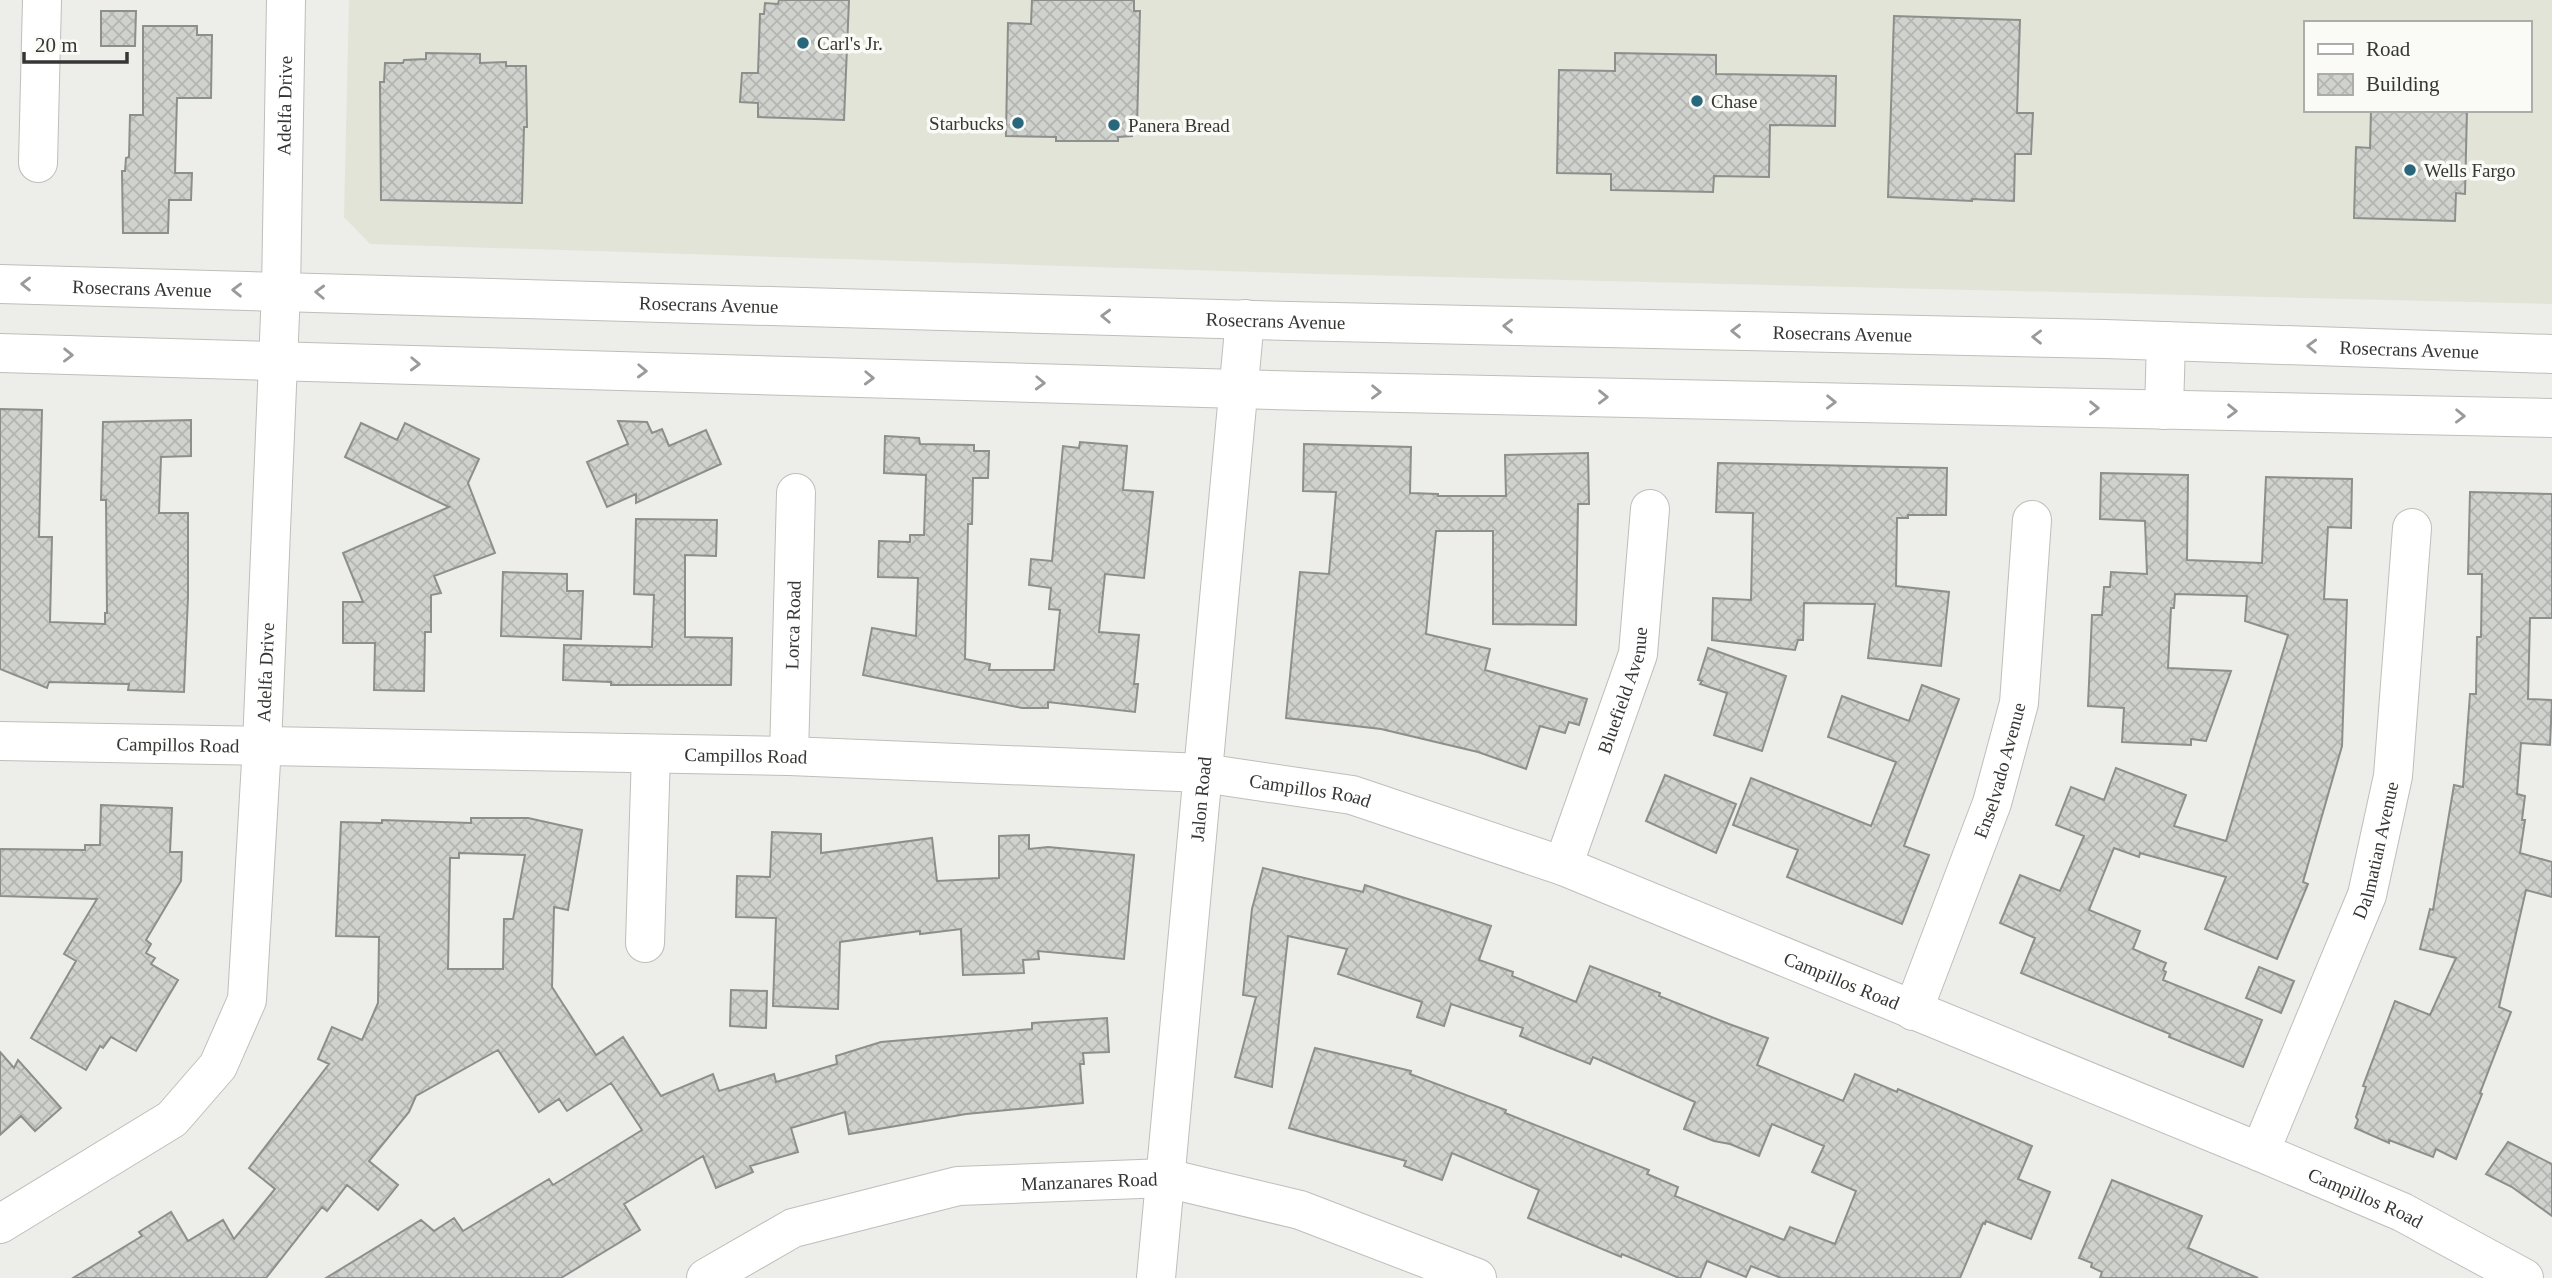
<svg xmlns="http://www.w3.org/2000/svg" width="2552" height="1278" viewBox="0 0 2552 1278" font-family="Georgia,serif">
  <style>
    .built { fill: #e3e4d8; fill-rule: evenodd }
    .building { fill: url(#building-cross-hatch); stroke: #8c8f8b; stroke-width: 2; fill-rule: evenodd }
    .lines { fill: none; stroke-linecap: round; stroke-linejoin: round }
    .minor-casing { stroke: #bebfba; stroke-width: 40 }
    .major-casing { stroke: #bebfba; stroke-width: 40 }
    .minor { stroke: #fff; stroke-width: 38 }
    .major { stroke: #fff; stroke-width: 38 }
    .oneway { stroke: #9a9a9a }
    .poi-dot { fill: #29677d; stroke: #fafbf6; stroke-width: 2.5 }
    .labels { text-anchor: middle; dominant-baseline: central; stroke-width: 7; stroke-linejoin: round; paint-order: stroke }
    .poi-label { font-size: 19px; fill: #363634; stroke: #fafbf6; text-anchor: start }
    .street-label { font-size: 19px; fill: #363634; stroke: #fafbf6 }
  </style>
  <defs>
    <pattern id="building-cross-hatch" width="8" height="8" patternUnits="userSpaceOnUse" patternTransform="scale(1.75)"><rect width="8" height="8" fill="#cfd2cd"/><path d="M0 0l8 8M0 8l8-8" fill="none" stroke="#b2b5b1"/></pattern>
  </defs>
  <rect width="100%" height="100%" fill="#edeee9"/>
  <path class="built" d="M349,0h2203v304l-1232,-30 -950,-30 -26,-27zM2305,23h224v87h-224z"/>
  <path class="building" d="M779,0h70l-5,120 -86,-3v-14l-18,-1 2,-29h16l2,-59h4l1,-11 13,1z
    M1032,0h102v11h6l-3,115 -5,-1v11l-14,1v4h-62v-4l-50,-1 2,-113 23,1z
    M101,11h35l-1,35h-34z
    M1894,16l126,4 -3,93h16l-2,41h-16l-1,47 -42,-2v2l-84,-4z
    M143,26h54v9h15l-1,63h-34l-2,75h17l-1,27h-22l-1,33h-45l-1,-62h3l1,-13 3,-1 1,-42h13z
    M426,53l54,1v9l26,-1v4h20l1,61h-3l-2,76 -141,-3 -1,-118h4l1,-19h18l1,-3 22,-1z
    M1615,53l101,2v19l120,2 -1,50 -65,-1 -1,52 -55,-1 -1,16 -102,-2v-16l-54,-1 2,-103 56,1z
    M2371,110h96l-2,84 -9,-1 -1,28 -101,-3 2,-71 14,1z
    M0,409l42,1 -3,127h13l-2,85 55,2v-11h2l-1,-113h-5l2,-78 88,-2v36l-30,1 -2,56h29v84l-4,95 -56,-2 1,-6 -80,-2 -2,6 -47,-19z
    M618,421l29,1 5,11 10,-4 7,17 37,-16 15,34 -85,39v-9l-29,13 -20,-45 41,-18z
    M361,423l36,17 8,-17 74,36 -11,24 27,70 -61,23 7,17 -10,2v37h-6l-1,59 -50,-1 1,-47h-32v-41h20l-20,-49 106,-46 -104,-50z
    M885,436l34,2 1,6 54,1v6h15l-1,27h-15l-1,46h-4l-3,135 25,5 -1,6h65l6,-60 -11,-1 2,-21 -22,-3 2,-26 21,2 11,-115 16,2 1,-6 47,4 -4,44 30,2 -9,86 -39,-4 -6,58 40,3 -5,49h4l-3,28 -87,-10v6h-26l-159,-33 9,-47 44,8 2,-58 -40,-1 1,-36 31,1v-7h14l2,-60 -42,-2z
    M1304,444l107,3 -1,46 28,1v2h68l-1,-41 83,-2 1,51h-11l-2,121 -83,-1v-93h-57l-10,103 64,15 -5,21 102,29 -8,26 -10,-3 -4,11 -25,-7 -14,43 -48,-17 -97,-23 -95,-11 14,-146 29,2 7,-82 -33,-1z
    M1718,463l229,5 -1,47h-38v3h-11l-1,68 53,6 -8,74 -73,-8 7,-54 -71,-1 -1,37h-5l-3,10 -83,-10 1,-42 38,2 2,-87 -37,-1z
    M2101,473l87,2 -1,85 75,3 4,-86 86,2 -1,49 -23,-1 -4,72 23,1 -5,146 -39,136 5,2 -31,75 -72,-30 21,-52 -86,-24 -1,4 -25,-9 -25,62 51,21 -7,18 33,14 -3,7 3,2 -3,8 99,40 -19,47 -74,-30 1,-3 -149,-61 14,-35 -35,-15 20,-48 40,16 24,-55 -28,-11 15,-38 33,13 12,-32 70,27 -12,31 52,15 62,-206 -43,-14 2,-25 -72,-2 -1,14h-3l-3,60 63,3 -25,70 -15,-2v6l-69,-3 2,-34 -36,-2 4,-91h10l2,-28h6l1,-15 36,2 -2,-53 -45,-2z
    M2470,492l82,2v124h-22l-2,81 24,1 -2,45 -29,-2 -4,51 8,2 -3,24h3l-5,33 32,9v35l-26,-7 -27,117 12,5 -31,81 2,1 -26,65 -20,-10 -3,8 -44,-17v3l-34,-15 3,-8 -2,-3 10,-30 -3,-1 32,-85 35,14 26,-57 -36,-9 10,-40 3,1 21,-125 9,2 7,-93h6l1,-57h4l1,-63h-14z
    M636,519l81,1 -1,36 -31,-1v82l47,1 -1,47h-120v-3l-48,-2 1,-35 88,2 2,-52 -20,-1z
    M503,572l64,2v17h16l-2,48 -80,-3z
    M1708,648l78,28 -24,75 -48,-16 13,-42 -27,-9 2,-3 -4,-1z
    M1922,685l37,14 -55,147 25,9 -27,69 -115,-47 11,-27 -65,-25 18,-47 120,48 25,-64 -68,-25 14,-41 67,25z
    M1665,775l71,29 -20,49 -70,-32z
    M101,805l71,3 -2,44h12l-1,29 -35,59 5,4 -5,9 9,5 -4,6 27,16 -42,71 -25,-14 -8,11 -3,-2 -14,24 -55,-32 45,-77 -12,-7 33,-55 -97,-3v-47l85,1v-5h15z
    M471,818h57l54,12 -14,80 -14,-3 -2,80 44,68 27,-18 38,59 52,-22 6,17 55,-17 2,8 61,-18 -1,-8 45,-14 151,-13v-6l75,-5 2,34 -26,1 1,11h-4l3,39 -117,11 -117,20 -4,-22 -54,16 7,24 -48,14 3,6 -37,16 -13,-32 -79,48 16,26 -79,48h-235l95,-58 13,11 20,-13 9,13 86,-52 4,6 89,-55 -31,-47 -44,28 -8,-12 -20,13 -41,-62 -82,46 -7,16 -40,49 29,24 -20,25 -31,-25 -20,26 -5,-4 -56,71h-193l69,-42 -3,-4 32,-20 17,29 35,-21 11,19 41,-50 -26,-21 80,-104 -11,-5 14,-32 30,13 16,-37 1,-66 -43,-1 5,-114 41,1v-3l89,3zM459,853l66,2 -12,64h-9l-1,50h-55l2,-111h9z
    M772,832l49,2v19l111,-15 5,43 62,-3v-42l30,-1v14l19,-2 86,8 -10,104 -86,-8 1,8 -16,1 1,13 -61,2 -2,-46 -41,5v-3l-80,11 -2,67 -65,-3 3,-88 -40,-1 1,-41 33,1z
    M1263,868l100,24 2,-7 126,41 -12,34 34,12 -1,4 64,26 14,-36 70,27 -1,3 70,28 39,14 -11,27 86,36 12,-27 42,18 1,-3 134,57 -14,33 32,13 -19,47 -45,-18 -1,3 -2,-1 -23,55h-179l-30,-12 -5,11 -39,-16 -7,17h-21l-57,-24 -1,3 -93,-39 11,-28 -87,-37 -10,27 -38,-14 2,-5 -117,-33 26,-80 96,23 -1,3 96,36 -1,3 144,57 -2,4 31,13 -3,9 109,44 6,-13 45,17 21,-53 -44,-19 12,-26 -52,-22 -13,32 -29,-12 -16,-3 -30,-12 11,-27 -102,-45 -3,7 -70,-28 3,-8 -72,-24 -7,22 -27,-9 5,-15 -84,-28 9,-25 -59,-13 -16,151 -37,-10 21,-80 -13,-2 9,-86z
    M2259,967l35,14 -13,32 -35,-15z
    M731,990l36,1 -1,37 -36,-2z
    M0,1052l14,16 4,-8 43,48 -26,23 -14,-15 -21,19z
    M2508,1142l44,22v52l-40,-29 -26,-13z
    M2112,1180l90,36 -14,32 70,30h-158l2,-6 -11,-5 1,-4 -13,-5z"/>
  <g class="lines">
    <defs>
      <g id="minor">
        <path d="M38,163l4,-163"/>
        <path id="s1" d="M0,741l789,15 414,17 149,22 211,71 697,286 142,60 122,66"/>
        <path id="s2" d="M789,756l7,-263"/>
        <path id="s3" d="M1563,866l75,-212 12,-145"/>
        <path d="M645,943l6,-189"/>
        <path id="s4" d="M1913,1011l79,-208 27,-100 13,-183"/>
        <path id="s5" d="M2260,1152l107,-257 26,-119 19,-248"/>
        <path id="s6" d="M0,1224l172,-105 46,-53 29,-66 15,-255 19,-454 5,-291"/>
        <path id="s7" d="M706,1278l87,-50 165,-42 208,-8 134,32 177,68"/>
        <path id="s8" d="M1156,1278l89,-959"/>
      </g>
      <g id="major">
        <path id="s9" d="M0,284l1290,37 815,18 447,15"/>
        <path d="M0,353l1307,38 1245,27"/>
        <path d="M2164,410l2,-69"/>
      </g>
    </defs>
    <use href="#minor" class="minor-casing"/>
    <use href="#major" class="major-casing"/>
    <use href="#minor" class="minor"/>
    <use href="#major" class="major"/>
  </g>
  <defs><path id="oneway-chevron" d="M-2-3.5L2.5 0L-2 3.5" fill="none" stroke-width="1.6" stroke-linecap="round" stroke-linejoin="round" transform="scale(1.75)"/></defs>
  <g class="oneway">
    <use href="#oneway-chevron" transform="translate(26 284) rotate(-179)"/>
    <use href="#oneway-chevron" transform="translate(237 290) rotate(-179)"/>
    <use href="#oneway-chevron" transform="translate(320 292) rotate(-178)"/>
    <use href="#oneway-chevron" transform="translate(1106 316) rotate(-178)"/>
    <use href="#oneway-chevron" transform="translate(1508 326) rotate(-179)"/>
    <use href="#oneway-chevron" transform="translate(1736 331) rotate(-179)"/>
    <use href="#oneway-chevron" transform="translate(2037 337) rotate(-179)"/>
    <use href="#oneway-chevron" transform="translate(2312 346) rotate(-178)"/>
    <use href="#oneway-chevron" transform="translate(68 355) rotate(1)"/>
    <use href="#oneway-chevron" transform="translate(415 364) rotate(2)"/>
    <use href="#oneway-chevron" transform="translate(642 371) rotate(2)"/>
    <use href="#oneway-chevron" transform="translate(869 378) rotate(2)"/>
    <use href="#oneway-chevron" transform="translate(1040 383) rotate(2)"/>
    <use href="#oneway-chevron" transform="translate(1376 392) rotate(1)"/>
    <use href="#oneway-chevron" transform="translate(1603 397) rotate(1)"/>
    <use href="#oneway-chevron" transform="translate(1831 402) rotate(1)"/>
    <use href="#oneway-chevron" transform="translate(2094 408) rotate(1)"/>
    <use href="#oneway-chevron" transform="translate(2232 411) rotate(1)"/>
    <use href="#oneway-chevron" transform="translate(2460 416) rotate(1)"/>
  </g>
  <g class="poi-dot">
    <circle cx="803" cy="43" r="7"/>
    <circle cx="1697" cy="101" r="7"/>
    <circle cx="1018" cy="123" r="7"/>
    <circle cx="1114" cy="125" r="7"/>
    <circle cx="2410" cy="170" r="7"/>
  </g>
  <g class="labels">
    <g class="poi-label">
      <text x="817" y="43">Carl's Jr.</text>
      <text x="1711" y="101">Chase</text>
      <text x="1004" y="123" text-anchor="end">Starbucks</text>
      <text x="1128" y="125">Panera Bread</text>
      <text x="2424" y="170">Wells Fargo</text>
    </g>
    <g class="street-label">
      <text stroke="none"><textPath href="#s6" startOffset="1239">Adelfa Drive</textPath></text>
      <text stroke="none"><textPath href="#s9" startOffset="142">Rosecrans Avenue</textPath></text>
      <text stroke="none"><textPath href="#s9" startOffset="709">Rosecrans Avenue</textPath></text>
      <text stroke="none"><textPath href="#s9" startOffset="1276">Rosecrans Avenue</textPath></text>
      <text stroke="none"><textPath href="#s9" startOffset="1843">Rosecrans Avenue</textPath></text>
      <text stroke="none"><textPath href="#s9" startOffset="2410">Rosecrans Avenue</textPath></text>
      <text stroke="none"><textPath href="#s2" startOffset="131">Lorca Road</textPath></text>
      <text stroke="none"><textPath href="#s6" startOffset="672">Adelfa Drive</textPath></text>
      <text stroke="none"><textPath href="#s3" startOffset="186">Bluefield Avenue</textPath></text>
      <text stroke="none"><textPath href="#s1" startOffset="178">Campillos Road</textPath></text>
      <text stroke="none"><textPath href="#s1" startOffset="746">Campillos Road</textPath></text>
      <text stroke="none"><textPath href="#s4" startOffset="256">Enselvado Avenue</textPath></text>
      <text stroke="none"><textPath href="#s1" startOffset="1312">Campillos Road</textPath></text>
      <text stroke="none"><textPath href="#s8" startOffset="481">Jalon Road</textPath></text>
      <text stroke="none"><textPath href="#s5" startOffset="324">Dalmatian Avenue</textPath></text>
      <text stroke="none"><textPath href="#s1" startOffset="1878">Campillos Road</textPath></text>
      <text stroke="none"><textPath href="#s7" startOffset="402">Manzanares Road</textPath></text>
      <text stroke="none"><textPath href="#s1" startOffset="2445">Campillos Road</textPath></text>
    </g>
  </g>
  <rect x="2304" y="21" width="228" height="91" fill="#fafbf6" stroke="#acaca8" stroke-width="2"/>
  <rect x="2318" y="44" width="35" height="10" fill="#ffffff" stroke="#acaca8" stroke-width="2"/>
  <text x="2366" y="56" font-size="21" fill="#363634">Road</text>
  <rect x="2318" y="74" width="35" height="21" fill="url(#building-cross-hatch)" stroke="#acaca8" stroke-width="2"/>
  <text x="2366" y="91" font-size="21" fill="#363634">Building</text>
  <path d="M24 52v10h103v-10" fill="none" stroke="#363634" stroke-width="3.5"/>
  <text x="35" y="52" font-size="21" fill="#363634" stroke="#fafbf6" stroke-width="5" paint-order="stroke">20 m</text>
</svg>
